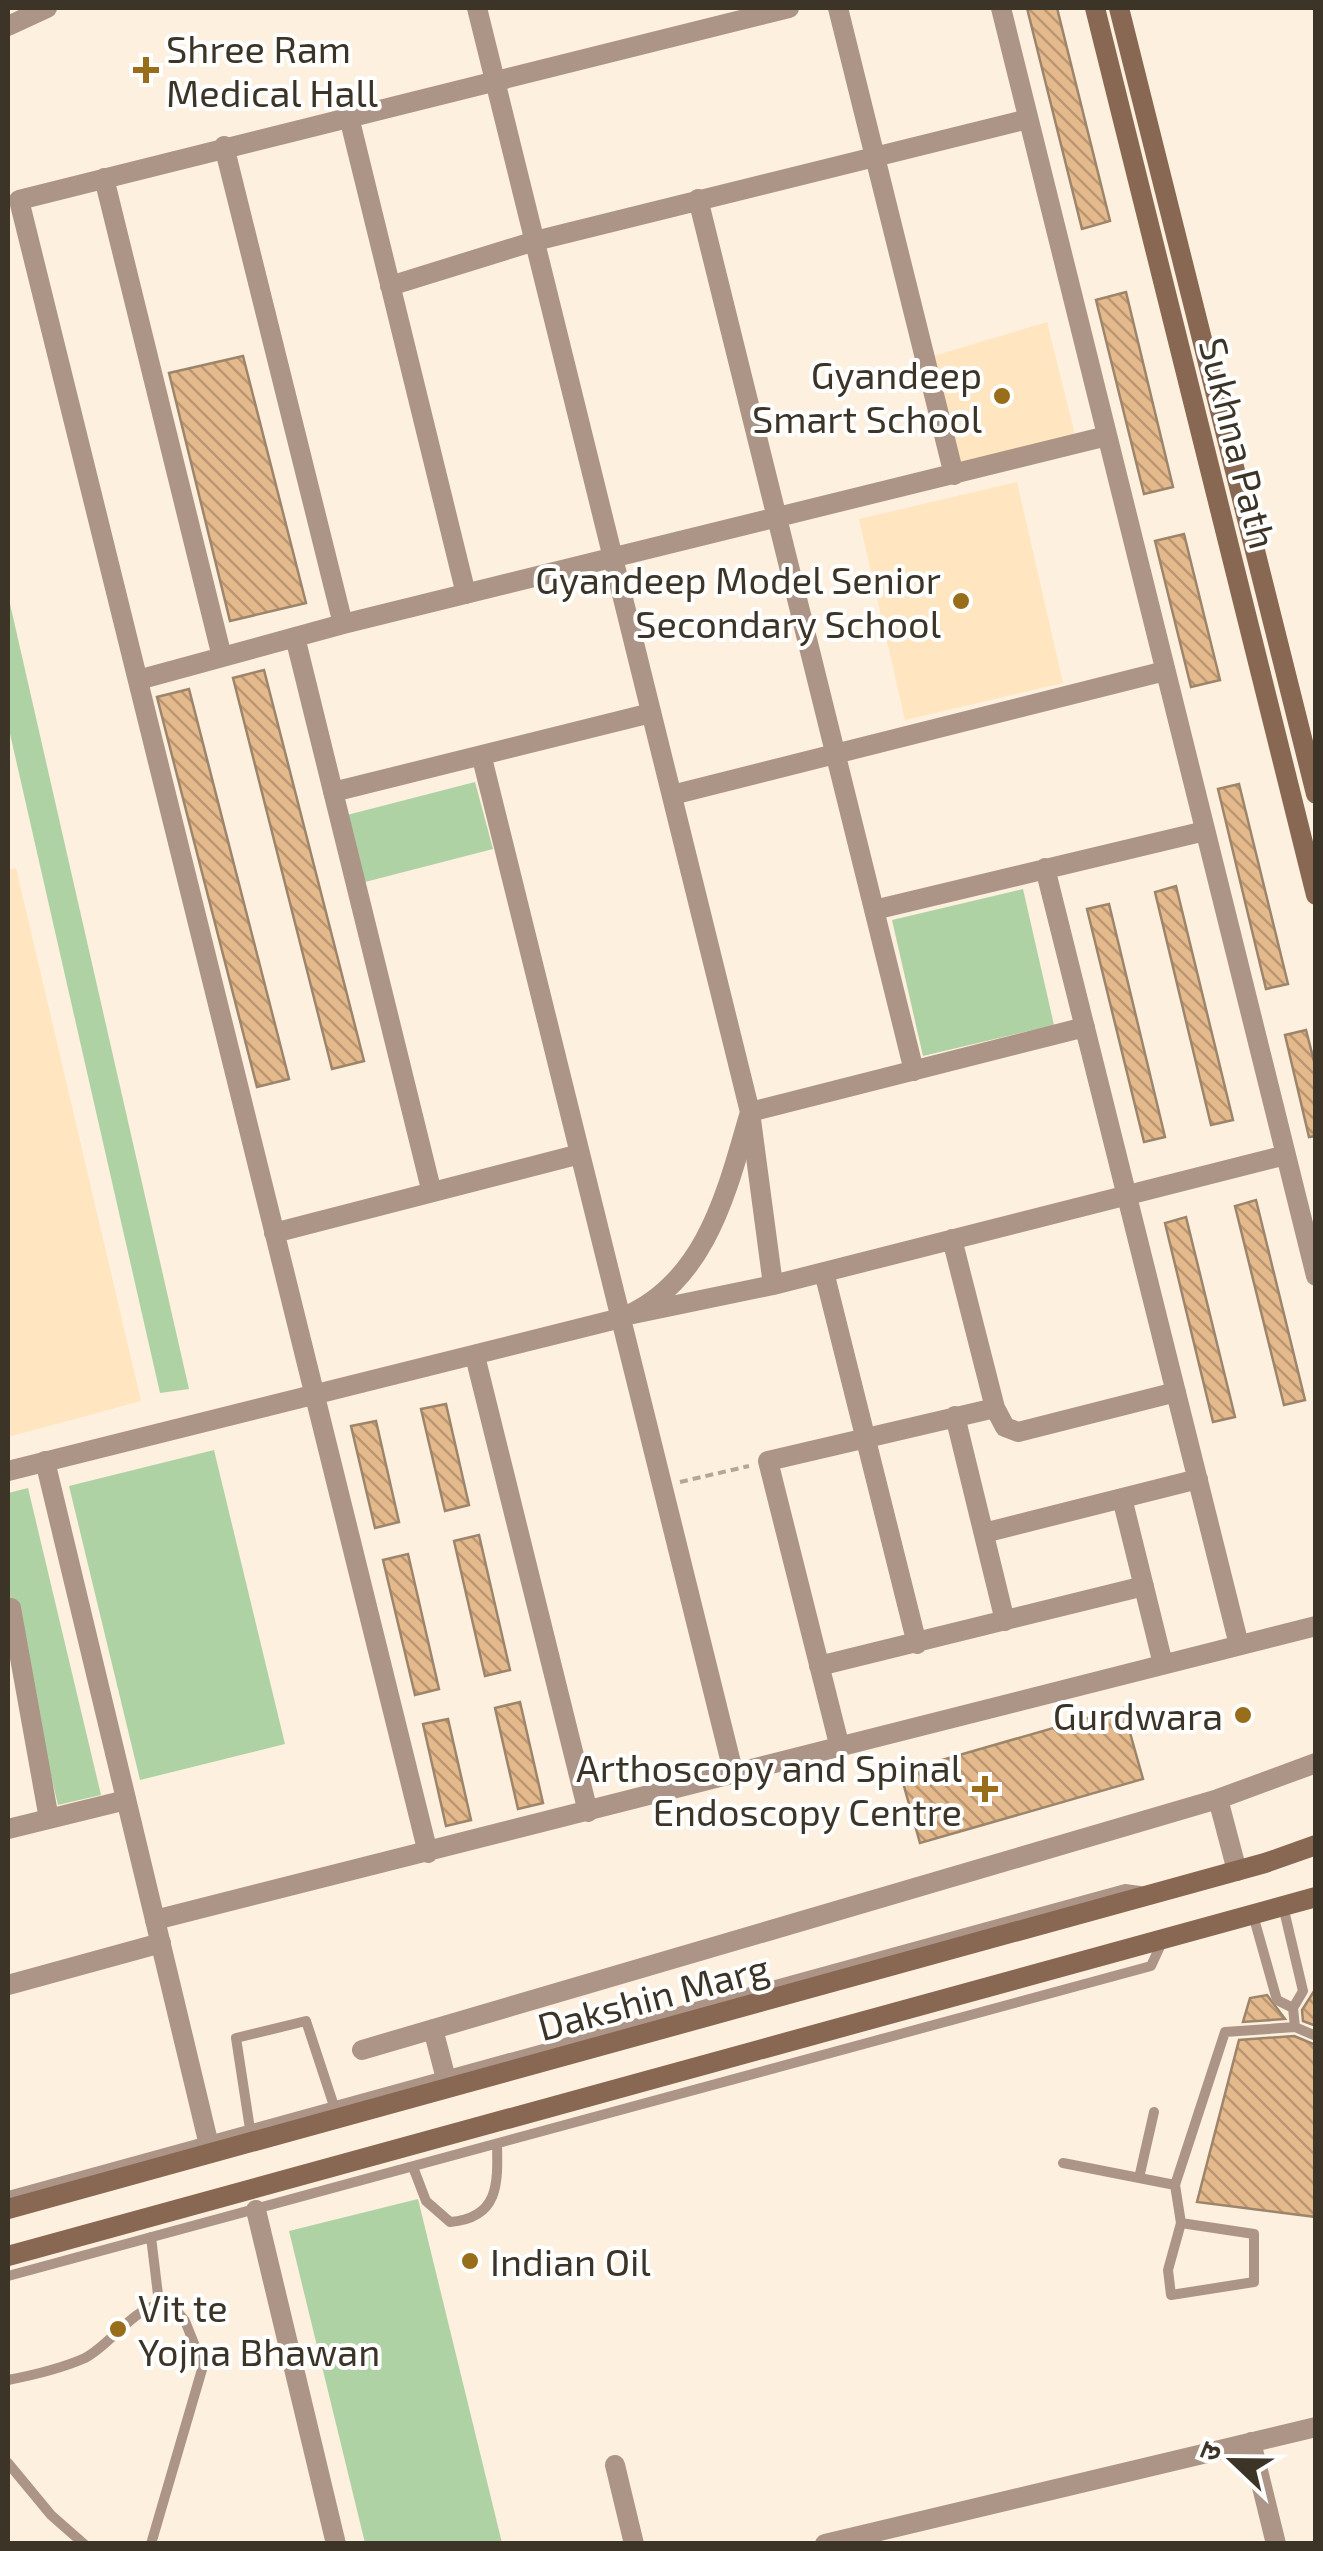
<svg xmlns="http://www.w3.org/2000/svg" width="1323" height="2551" viewBox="0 0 1323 2551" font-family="'Exo 2','Noto Sans Devanagari',sans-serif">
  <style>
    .built { fill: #ffe5c0 }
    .green { fill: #afd2a4 }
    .building { fill: url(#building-back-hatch); stroke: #9d856c; stroke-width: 2.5 }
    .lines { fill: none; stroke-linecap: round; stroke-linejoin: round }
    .path { stroke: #b3a897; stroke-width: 4; stroke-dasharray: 8 5; stroke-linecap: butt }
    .service { stroke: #ac9586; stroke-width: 10 }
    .minor { stroke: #ac9586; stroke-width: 20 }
    .tertiary { stroke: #ac9586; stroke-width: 20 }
    .secondary { stroke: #896853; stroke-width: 20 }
    .poi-dot { fill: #986e1a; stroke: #fff; stroke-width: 4 }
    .labels { text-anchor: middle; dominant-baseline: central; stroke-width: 8; stroke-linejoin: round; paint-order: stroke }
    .poi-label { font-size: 38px; fill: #3c3427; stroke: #fff; text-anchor: end }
    .street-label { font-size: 38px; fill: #3c3427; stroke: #fff }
  </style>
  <defs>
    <pattern id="building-back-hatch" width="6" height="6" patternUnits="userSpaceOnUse" patternTransform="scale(2.5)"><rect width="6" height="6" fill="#e4b98c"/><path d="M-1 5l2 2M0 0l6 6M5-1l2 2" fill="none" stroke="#ba9772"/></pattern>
  </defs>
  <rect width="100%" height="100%" fill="#fdf0de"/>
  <path class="built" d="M1047,322l28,113 -118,31 -27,-109z
    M1017,482l46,201 -158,37 -46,-201z
    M16,868l125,533 -133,36v-567z"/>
  <path class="green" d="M8,595l181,794 -29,4 -152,-668z
    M475,782l18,67 -128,33 -18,-67z
    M1023,889l31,136 -131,31 -31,-136z
    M214,1450l71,294 -145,36 -71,-294z
    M28,1488l73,307 -43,10 -50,-211v-101z
    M418,2199l84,344h-137l-76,-312z"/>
  <path class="building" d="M1027,8h30l53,213 -28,8z
    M1126,292l47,195 -29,7 -48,-194z
    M243,356l63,247 -76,18 -61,-248z
    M1184,534l36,146 -29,7 -36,-146z
    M264,670l100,391 -32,8 -99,-391z
    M189,689l100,390 -32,8 -100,-390z
    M1239,784l49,200 -22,5 -48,-200z
    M1176,886l57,234 -22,5 -56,-233z
    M1109,904l56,233 -21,5 -57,-233z
    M1306,1030l10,39v67l-7,1 -24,-102z
    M1256,1200l49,200 -21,5 -49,-199z
    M1186,1217l49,200 -22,5 -48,-199z
    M446,1404l23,101 -24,6 -24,-102z
    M376,1421l23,101 -24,6 -24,-102z
    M479,1535l31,135 -25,6 -31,-135z
    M408,1554l31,135 -24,6 -32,-135z
    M520,1702l23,101 -25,6 -23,-101z
    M1123,1708l20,71 -223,64 -20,-71z
    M448,1719l23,101 -25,6 -23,-102z
    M1316,1988v38l-13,-5 -1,-11z
    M1267,1995l18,24 -42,3 7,-24z
    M1294,2036l22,9v172l-119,-15 42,-162z"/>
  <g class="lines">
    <path class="path" d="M680,1482l69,-16"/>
    <path class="service" d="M1253,1915l24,85 16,8 10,-17 -20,-85
      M1295,2027l21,9
      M250,2129l-14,-91 70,-17 28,85
      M1063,2163l112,22 50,-153 70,-5 -2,-19
      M413,2167l13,34 24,21c49,-4 48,-38 47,-78
      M1139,2178l15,-66
      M1175,2185l6,38 73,11v48l-83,13 -3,-25 13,-47
      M8,2196l1117,-307 15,2
      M151,2237l8,66
      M8,2276l1143,-310 12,-26
      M8,2380c26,-5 52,-11 77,-22 29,-15 51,-57 86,-54l14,17 18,45 -52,178
      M8,2463l43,52 33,29"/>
    <path class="minor" d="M838,8l116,467
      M1001,8l315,1268
      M349,117l117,477
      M224,146l119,478
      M104,178l118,479
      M698,199l216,872
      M390,286l145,-45 493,-122
      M295,637l136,552
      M138,680l205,-56 764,-188
      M482,758l252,1017
      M333,792l318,-79
      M672,795l493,-124
      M1045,868l194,777
      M874,910l331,-79
      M274,1233l306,-79
      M952,1239l43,169 10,19 13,5 158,-40
      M824,1272l93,372
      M773,1285l-23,-173 335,-85
      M633,1314l140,-29 513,-130
      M475,1356l113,456
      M955,1416l50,205
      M1122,1498l41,166
      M984,1533l214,-54
      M11,1608l38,211
      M819,1666l325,-80
      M839,1744l-71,-283 227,-53
      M1218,1799l19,72
      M8,1829l118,-29
      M428,1853l-409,-1653 770,-192
      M155,1920l1161,-294
      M8,1985l153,-42
      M433,2029l12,46
      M362,2050l856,-251 98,-36
      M1251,2442l25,102
      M615,2465l19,79
      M825,2544l491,-117"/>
    <path class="tertiary" d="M8,26l39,-18
      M45,1461l163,680
      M8,1471l613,-153c85,-34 106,-127 129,-206l-273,-1104
      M256,2210l80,334"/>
    <path class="secondary" d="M1095,8l221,887
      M1119,8l197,786
      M8,2209l1257,-346 51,-18
      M8,2256l1308,-359"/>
  </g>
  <g class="poi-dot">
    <path d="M141 55h10v10h10v10h-10v10h-10v-10h-10v-10h10z"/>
    <circle cx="1002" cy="396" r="10"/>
    <circle cx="961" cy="601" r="10"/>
    <circle cx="1243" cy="1715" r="10"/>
    <path d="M980 1774h10v10h10v10h-10v10h-10v-10h-10v-10h10z"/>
    <circle cx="470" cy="2261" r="10"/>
    <circle cx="118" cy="2329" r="10"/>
  </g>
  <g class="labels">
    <g class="poi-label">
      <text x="166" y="48" text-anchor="start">Shree Ram<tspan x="166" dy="44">Medical Hall</tspan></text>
      <text x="982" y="374">Gyandeep<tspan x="982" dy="44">Smart School</tspan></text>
      <text x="941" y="579">Gyandeep Model Senior<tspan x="941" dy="44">Secondary School</tspan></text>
      <text x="1223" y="1715">Gurdwara</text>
      <text x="962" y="1767">Arthoscopy and Spinal<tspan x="962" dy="44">Endoscopy Centre</tspan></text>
      <text x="490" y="2261" text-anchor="start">Indian Oil</text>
      <text x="138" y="2307" text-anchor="start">Vit te<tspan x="138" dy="44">Yojna Bhawan</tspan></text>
    </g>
    <g class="street-label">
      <text transform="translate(1239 443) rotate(76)">Sukhna Path</text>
      <text transform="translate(653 1996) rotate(-15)">Dakshin Marg</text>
    </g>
  </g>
  <rect width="1323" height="2551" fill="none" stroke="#3c3427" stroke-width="20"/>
  <g transform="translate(1233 2461) rotate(292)" stroke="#ffffff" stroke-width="8" paint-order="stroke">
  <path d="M0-8L18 38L0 25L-18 38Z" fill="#3c3427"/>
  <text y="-15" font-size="28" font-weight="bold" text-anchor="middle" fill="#3c3427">उ</text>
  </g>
</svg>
